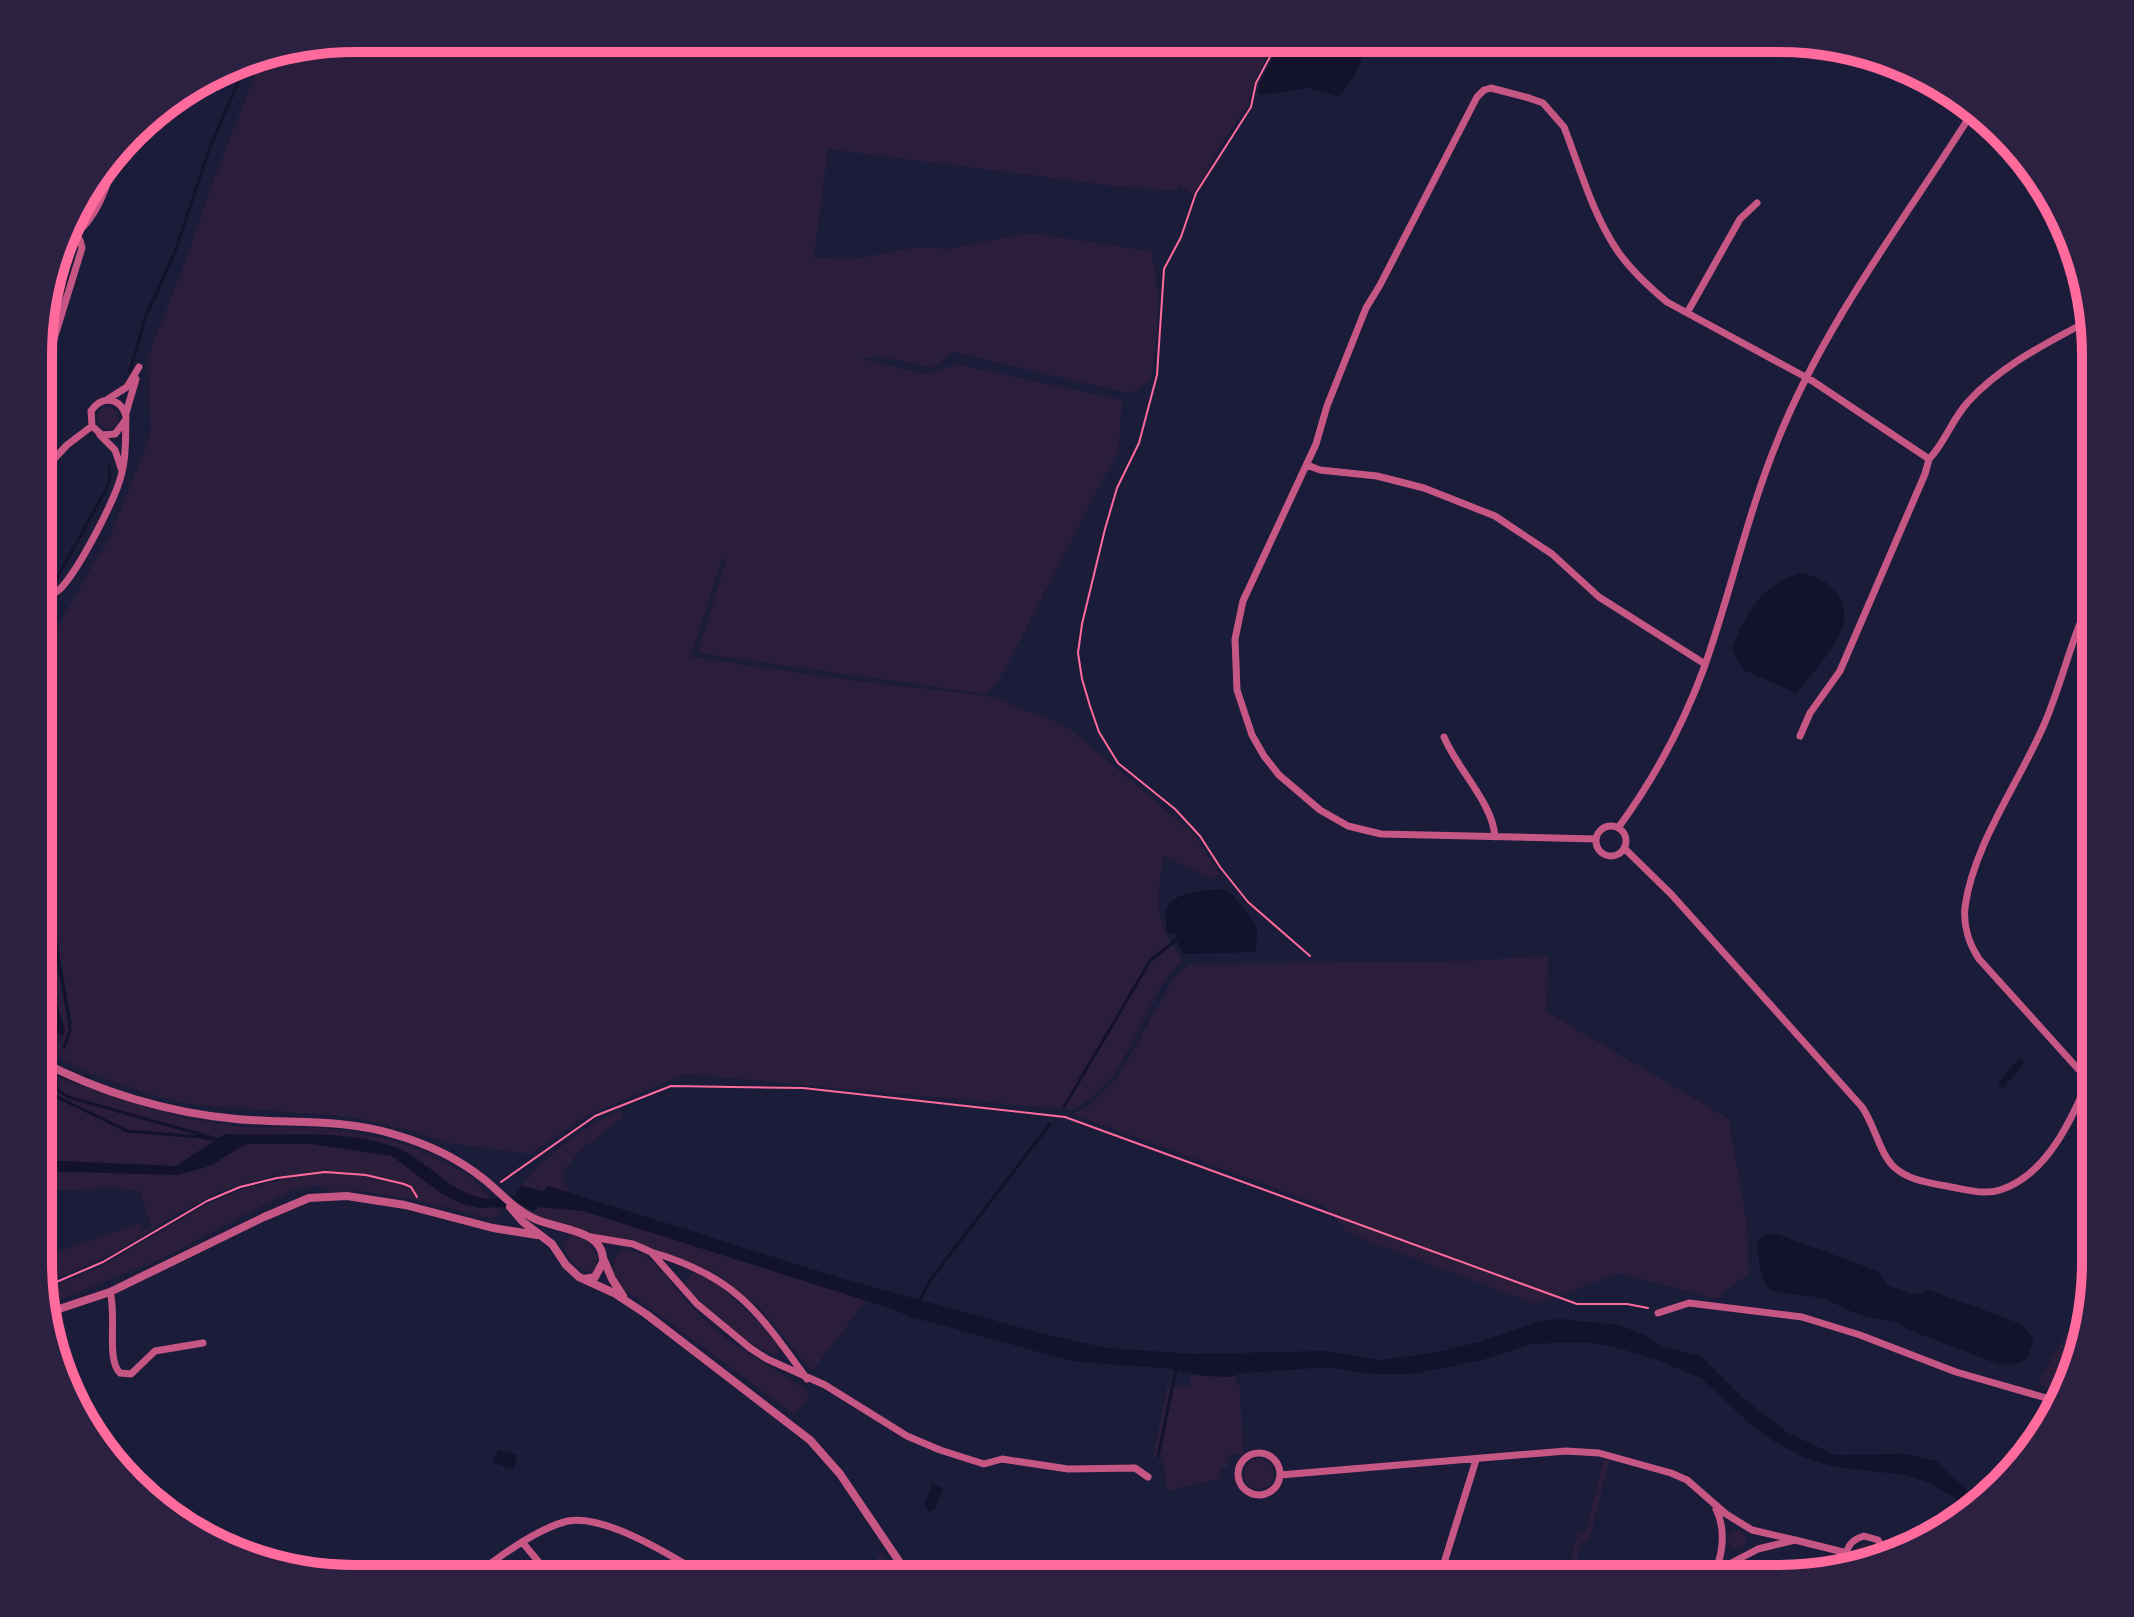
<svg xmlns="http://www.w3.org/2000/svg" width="2134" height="1617" viewBox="0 0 2134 1617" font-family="Poppins,sans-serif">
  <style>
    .green { fill: #2a1e3b }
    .water { fill: #12122b }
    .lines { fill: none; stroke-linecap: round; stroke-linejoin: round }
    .stream { stroke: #12122b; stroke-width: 3 }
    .path { stroke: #ff6b9d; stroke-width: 2 }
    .service { stroke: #c65784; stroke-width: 3 }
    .minor { stroke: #c65784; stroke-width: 7 }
    .tertiary { stroke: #c65784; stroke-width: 8 }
    .rim { fill: none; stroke: #ff6b9d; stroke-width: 10 }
  </style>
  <rect width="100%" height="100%" fill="#1b1b3a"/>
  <path class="green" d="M355,38h922l-22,42 -7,26 -18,25 -37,64 -13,-10 -5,6 -61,-5 -286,-37 -14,109 39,1 66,-12 29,2 82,-16 121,18c11,43 7,84 0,128l-20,15 -178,-42 -21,16 -52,-12 -18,3 66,16 27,-11 167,36 -3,49 -122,235 -12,10 -287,-41 27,-90 -2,-7 -32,101 150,22 148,17 77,30 127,107 27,41 -7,5 -50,-23c-5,50 -11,61 19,104 -45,44 -48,121 -111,150l-386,-36 -99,42 -56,38 -82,-11 -31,-11 -66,-15 -163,-13 -36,-9 -63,-22 -50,-24v-12l15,10 6,-11 -21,-14 1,-150 4,34 26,120 2,-3 -32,-177v-214l14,1 57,-99 40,-100 -3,-78 34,-86 33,-94 49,-123z
    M97 418a11 11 0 1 1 22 0a11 11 0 1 1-22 0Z
    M1548,956l-1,56 182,107 18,106 2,48 -33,26 -97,-26 -84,31 -187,-71 -24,-27 -252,-92 16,-8 30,-29 55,-98 8,-9 11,-6 273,-3z
    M39,1068l28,13 108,35 67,11 82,1 64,11 27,9 55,28 31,36 -3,5 -9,1 -78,-19 -51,-8 -29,1 -14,-7 -27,6 -123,65 -122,50 -4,-14 59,-25 107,-63 39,-16 35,-8 -4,-6 -58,18 -46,24 -54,35 -79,36 -1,-32 15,-2 85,-30 3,9 9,-7 -11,-33 -24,-4 -77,3z
    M621,1110l2,7 -42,33 -19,23 1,8 7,9 -46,14 -9,-9c29,-40 62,-64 106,-85z
    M539,1207l30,1 40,10 257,83 -54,70 -51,-62 -46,-37 -87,-33h-21l-78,-24z
    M571,1235c14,1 21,11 27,23l-5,14c-15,2 -27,-14 -30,-28z
    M621,1250c28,-1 42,23 58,42 11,14 25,29 39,40 29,24 65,39 93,63l-17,19 -173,-127c-9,-15 -12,-24 0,-37z
    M694,1273c20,1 68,53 84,69l2,5 -2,8c-24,-1 -72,-50 -91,-67l-1,-8z
    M2087,1317l-15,67 -5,8 -30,-8 32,-54z
    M1191,1375l45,1v9l4,1 3,68h-13l-3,13h-6l-1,12 -53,12 -4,-34 -10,1 14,-72 23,1z
    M1244 1474a15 15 0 1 1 30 0a15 15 0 1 1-30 0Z
    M1604,1460l5,1 -20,80h-8l-9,38h-6l12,-48 8,1z
    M1728 1540a9 9 0 1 1 18 0a9 9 0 1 1-18 0Z
    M1866,1543l10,5 3,8 -25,6 1,-13z
    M881,1553l16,26h-35z"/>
  <path class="water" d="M1284,38h86c-8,19 -15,46 -33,58l-28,-8 -47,7 -4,-3 3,-11z
    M1801,573c13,3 24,7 33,17 31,33 -18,77 -38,103l-52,-23 -12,-20c11,-35 32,-68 69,-77z
    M1220,889l13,6 24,31 -1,26 -74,2 -7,-20 -8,-1c0,-7 -3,-18 0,-25 7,-17 38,-17 53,-19z
    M39,945l26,85 -2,6 -24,-14z
    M2020,1057l5,5 -22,26 -5,-5z
    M225,1134c55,3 113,-6 167,12 34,11 56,47 91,52 10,2 21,-1 31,-2l8,-10 21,5 5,-5 289,91 203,56 66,15 87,6 135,-3 53,9 58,-8 44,-11 57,-20 20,-2 58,6 25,9 19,12 40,11 41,41 45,35 47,22 70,-1 31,7 43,40 -12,9 -13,-13 -27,-15 -23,-7 -73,-9 -28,-9 -31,-17 -23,-17 -48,-45 -46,-19 -48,-14 -29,-3 -47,2 -49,16 -68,14h-44l-41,-7 -85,6 -15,4 -25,-1 -32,-7 -101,-8 -159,-44 -28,-11 -301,-95 -44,-4 -6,4 -9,-5 -44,2 -18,-4 -20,-10 -50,-38 -81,-12h-65l-36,22 -33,9 -138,-4v-11l137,6z
    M1777,1234l100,37 12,15 25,9 15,-5 92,34 13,14 -7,21 -15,6 -14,-1 -89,-34c-12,-10 -25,-10 -40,-13 -18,-3 -34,-16 -52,-20 -12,-2 -41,-2 -48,-9 -11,-11 -10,-33 -12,-47l10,-6z
    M498,1450l19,5 -3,14 -21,-6z
    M932,1484l11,4 -7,20 -5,4 -4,-2 -2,-6z"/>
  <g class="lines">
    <path class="stream" d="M130,372l15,-54 30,-66 35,-105 39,-90
      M57,578l50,-90 3,-12 -1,-11
      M40,628l8,-20
      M40,856l29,164 1,10 -6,18
      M56,1081v8l12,8 149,42
      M39,1088l88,43 74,6 19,4
      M1064,1107l86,-146 27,-22
      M919,1301l12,-22 119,-155
      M1158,1456l18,-86"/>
    <path class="path" d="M1280,38l-24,45 -5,24 -55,86 -15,44 -17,32 -7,106 -18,68 -22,45 -12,41 -23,95 -4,29 4,26 8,27 9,26 19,31 57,46 25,27 20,31 28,35 62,54
      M501,1182l94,-66 76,-30 132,2 262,29 512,187h50l21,4
      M40,1289l63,-27 104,-61 33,-14 37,-9 48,-6 41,3 38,9 7,3 6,10"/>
    <path class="service" d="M1329,1576l5,3"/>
    <path class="minor" d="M2054,231l23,44
      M66,239c32,-14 43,-61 53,-90
      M1687,313l53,-94 17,-16
      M41,371l13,-32 28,-91 -2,-8 -9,-3
      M108,399l19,-12 12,-20
      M126,413l10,-34
      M100,435l15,15 7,21
      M1929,459c16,-16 23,-40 39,-57 32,-36 79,-59 120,-81
      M1307,465l13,5 57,6 47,12 71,28 57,38 47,43 106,67
      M40,474l27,-29 25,-19
      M40,602c8,-5 15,-8 21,-14 18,-19 56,-91 61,-116 5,-19 3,-37 4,-56 -6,-19 -24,-21 -35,-5l1,15 10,9 13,-1 10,-13
      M1444,737c13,32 49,66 51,100
      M1596 841a15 15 0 1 1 30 0a15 15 0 1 1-30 0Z
      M1618,828c36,-49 65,-103 86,-160 27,-76 44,-157 75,-231 49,-120 128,-220 196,-329
      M1596,839l-215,-5 -33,-8 -28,-16 -41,-35 -15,-19 -12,-21 -15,-45 -2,-51 8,-38 73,-157 11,-38 39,-98 14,-23 97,-188 7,-7 7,-2 38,10 14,5 21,24c16,41 29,89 55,126 13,18 30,34 48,49l144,78 118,79 -4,15 -85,197 -30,42 -10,23
      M1624,848l47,46 191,213c13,19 17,45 32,60 15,14 38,16 57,20 16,3 34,8 49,3 51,-16 76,-81 95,-125
      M2091,1077l-12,-7 -100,-111c-10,-15 -16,-34 -14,-52 8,-61 53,-123 78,-180 20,-45 29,-95 53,-138
      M591,1237l42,7 18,8
      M110,1292c7,23 -4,68 10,81l11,1 24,-23 48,-8
      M1658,1313l31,-10 113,14 58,18 96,37 104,30
      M807,1379c-49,-68 -72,-103 -156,-127l46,52 53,44 17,11 58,26 82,51 33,14 44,14 18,-5 66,10 67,-1 13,9
      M1238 1474a21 21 0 1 1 42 0a21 21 0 1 1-42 0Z
      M1280,1475l286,-24 33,2 72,20 16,7 39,34 26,16 43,10
      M523,1543l29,35
      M1848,1563c-4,-14 2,-23 16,-27l14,4 8,14
      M1716,1571l42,-22 37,-9 52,13
      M1441,1574l20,5
      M472,1578c25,-20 65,-50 96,-57 39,-7 109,38 142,58
      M1439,1579l37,-119
      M1710,1579c14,-19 16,-50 6,-70"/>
    <path class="tertiary" d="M39,1060c59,32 131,53 197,59 53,5 105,-1 157,15 32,9 66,25 92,46 16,13 29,29 48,38 23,12 72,10 70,44l-8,15 -11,2
      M510,1207l13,15 29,22 14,21 13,12 35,16 32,21 164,126 30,34 71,105
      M604,1260l8,19 11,17
      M47,1313l63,-21 154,-75 45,-19 38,-2 58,9 88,23 44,7"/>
  </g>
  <path d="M0 0H2134V1617H0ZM355 52H1779A303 303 0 0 1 2082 355V1262A303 303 0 0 1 1779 1565H355A303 303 0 0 1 52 1262V355A303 303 0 0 1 355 52Z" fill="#2d2142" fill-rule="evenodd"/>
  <path class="rim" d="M355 52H1779A303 303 0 0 1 2082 355V1262A303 303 0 0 1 1779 1565H355A303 303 0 0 1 52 1262V355A303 303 0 0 1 355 52Z"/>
</svg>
